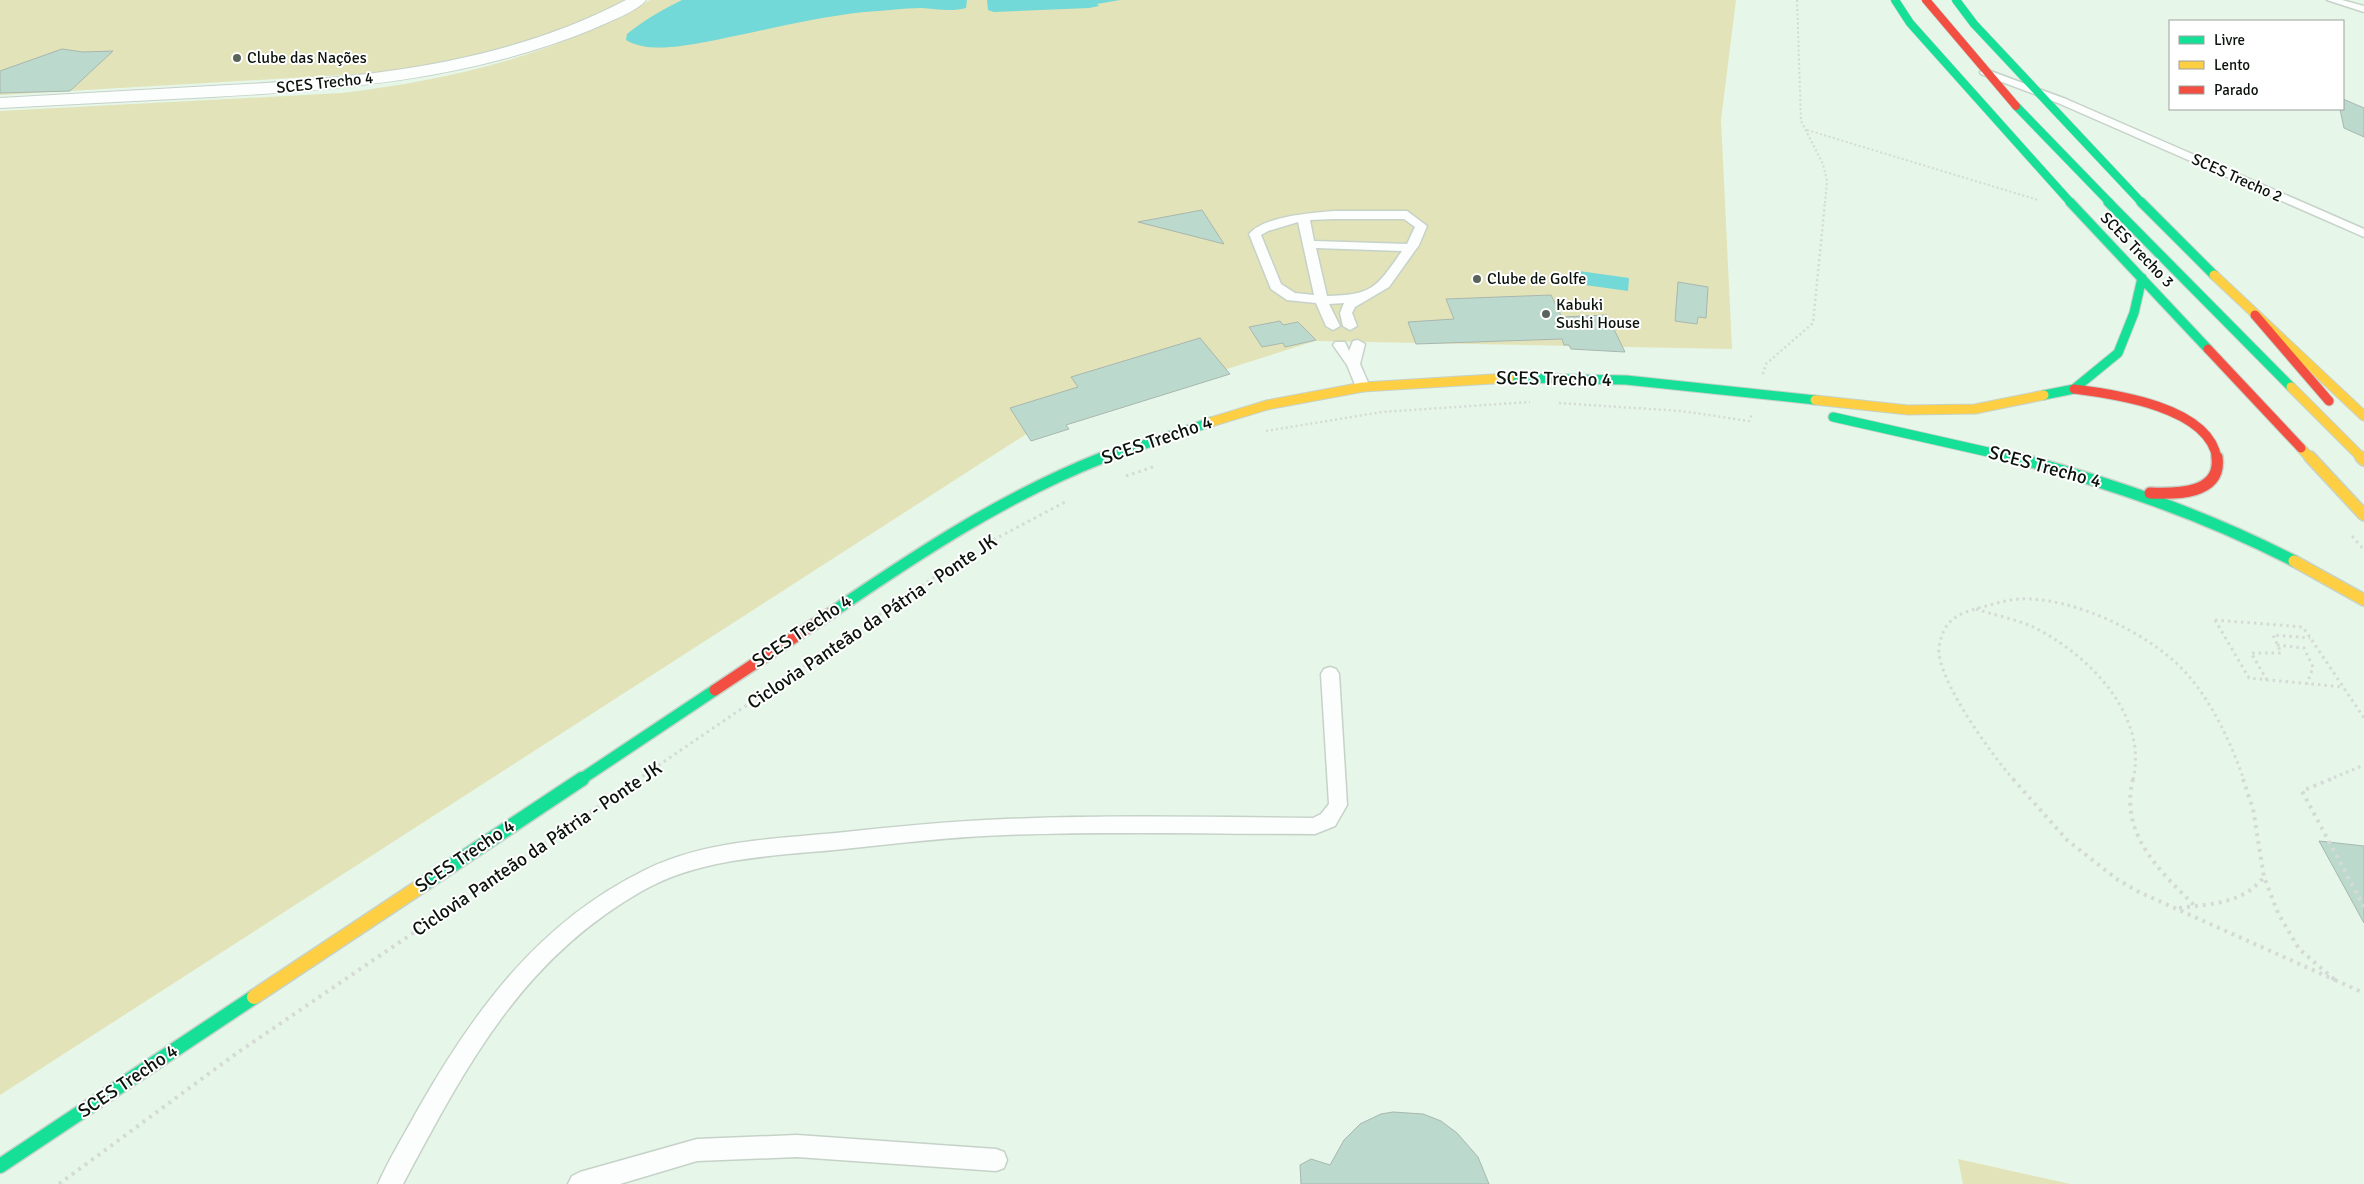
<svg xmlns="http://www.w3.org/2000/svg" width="2364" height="1184" viewBox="0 0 2364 1184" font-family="Signika,sans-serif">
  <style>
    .green { fill: #e2e3b8 }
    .water { fill: #72d8d8 }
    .building { fill: #bcd9ce; stroke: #a8b7af }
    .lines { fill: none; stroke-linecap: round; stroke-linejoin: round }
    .lane-casing { stroke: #c6d2c8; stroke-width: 3 }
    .street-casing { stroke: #c6d2c8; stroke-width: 2 }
    .fast-far3-casing { stroke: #c6d2c8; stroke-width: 9 }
    .fast-far2-casing { stroke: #c6d2c8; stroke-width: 11 }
    .fast-far1-casing { stroke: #c6d2c8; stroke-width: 14 }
    .fast-casing { stroke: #c6d2c8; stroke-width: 17 }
    .slow-far2-casing { stroke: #c6d2c8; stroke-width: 11 }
    .slow-far1-casing { stroke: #c6d2c8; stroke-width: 14 }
    .slow-casing { stroke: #c6d2c8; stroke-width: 17 }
    .jam-far2-casing { stroke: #c6d2c8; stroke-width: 9 }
    .jam-far1-casing { stroke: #c6d2c8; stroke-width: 11 }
    .jam-casing { stroke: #c6d2c8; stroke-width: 14 }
    .path-far3 { stroke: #d5dad6; stroke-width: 2; stroke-dasharray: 2 2.5; stroke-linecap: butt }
    .path-far2 { stroke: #d5dad6; stroke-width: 2.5; stroke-dasharray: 2 3; stroke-linecap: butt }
    .path-far1 { stroke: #d5dad6; stroke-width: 3; stroke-dasharray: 2.5 4; stroke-linecap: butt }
    .path { stroke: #d5dad6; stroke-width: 4; stroke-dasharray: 3 5; stroke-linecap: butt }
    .lane { fill: #fbfefc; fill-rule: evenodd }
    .street { fill: #fbfefc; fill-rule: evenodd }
    .fast-far3 { stroke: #16e098; stroke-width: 8 }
    .fast-far2 { stroke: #16e098; stroke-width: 9 }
    .fast-far1 { stroke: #16e098; stroke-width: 11 }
    .fast { stroke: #16e098; stroke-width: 14 }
    .slow-far2 { stroke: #ffcf43; stroke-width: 9 }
    .slow-far1 { stroke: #ffcf43; stroke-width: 11 }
    .slow { stroke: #ffcf43; stroke-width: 14 }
    .jam-far2 { stroke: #f24e42; stroke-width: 8 }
    .jam-far1 { stroke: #f24e42; stroke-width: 9 }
    .jam { stroke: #f24e42; stroke-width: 11 }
    .poi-dot { fill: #586359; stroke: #fff; stroke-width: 2 }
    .labels { text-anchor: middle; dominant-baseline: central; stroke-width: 4; stroke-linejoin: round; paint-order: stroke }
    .far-poi-label { font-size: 16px; fill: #0b140c; stroke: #fff; text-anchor: start }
    .far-street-label { font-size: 16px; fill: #0b140c; stroke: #fff }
    .street-label { font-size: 19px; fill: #0b140c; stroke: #fff }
  </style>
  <rect width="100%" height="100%" fill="#e6f6e9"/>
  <path class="green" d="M0,0h628l-94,44 -122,27 -412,24z
    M650,0h1086l-15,120 11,229 -417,-8 -284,90 -1031,664v-984l342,-18c87,-11 171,-28 251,-64 20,-9 39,-17 57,-29z
    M1958,1159l112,25h-107z"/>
  <path class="water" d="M682,0h285l-1,8c-15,4 -30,1 -45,0 -19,0 -38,3 -57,4 -56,6 -109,21 -164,31 -22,4 -55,9 -74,-3l1,-6c17,-14 35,-24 55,-34z
    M987,0h133l-23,4 2,2 -10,2 -95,4 -6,-2z
    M1579,271l50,7 -1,13 -50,-7z"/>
  <path class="building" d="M62,49l21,3 30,-1 -43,40 -70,2v-22z
    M2343,99l21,9v29l-20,-9 -4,-19h3z
    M1202,210l22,34 -86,-22z
    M1678,282l30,5 -2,31 -8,-1 -1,7 -22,-3z
    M1551,295l11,22 45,-2 18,37 -54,-3 -2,-4h-5l-2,-6 -146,5 -8,-22 46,-3 -8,-20z
    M1280,321l3,4 15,-3 18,18 -31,7 -2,-4 -21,4 -13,-20z
    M1200,338l30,36 -164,51 3,4 -38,12 -21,-33 68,-21 -7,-10z
    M2319,841l45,5v77z
    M1393,1112l30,2 18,7 16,12 21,24 11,27h-188l-1,-19 11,-6 19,6 14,-25 16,-16 21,-10z"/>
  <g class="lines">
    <defs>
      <path id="lane" d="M2327,0h15l22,6v6z
        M1985,69l81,30 298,130v8l-306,-134 -77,-29 -1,-2z
        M1334,211h73l20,15 -8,19 -30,42 -34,20 -3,6 5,13 -7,4 -7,-4 -3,-13 4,-10 -15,1 11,22 -7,4 -7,-4 -10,-23 -29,-3 -16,-11 -22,-55c15,-18 63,-21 85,-23zM1334,219h70l11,8 -8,17 -93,-3 -4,-21zM1298,222l16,73 -19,-2 -14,-9 -20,-49 7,-4zM1316,248l86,3c-26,37 -29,44 -75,45z
        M1358,340l7,4 -5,20 10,23 -7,4 -7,-4 -9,-22 -14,-20 2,-3h10l4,9 4,-10z
        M1330,667l6,2 3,5 8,131 -12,21 -20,8c-103,0 -207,-3 -310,1 -57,2 -114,9 -171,15 -64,6 -134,8 -192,41 -121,69 -176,175 -239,293h-25c11,-25 26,-49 39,-73 56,-99 121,-188 226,-240 59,-30 128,-32 193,-38 56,-6 113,-12 170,-14 102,-4 205,-2 307,-1l8,-4 8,-10 -8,-130 3,-5z
        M797,1135l199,14 8,3 3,8 -3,8 -8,3 -199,-14 -100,4 -77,23h-52l4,-8 8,-4 117,-33z"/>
      <path id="street" d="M626,0h20c-8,11 -40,23 -53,29 -121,50 -252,61 -381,68 -71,4 -141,7 -212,11v-10c70,-4 141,-8 211,-12 143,-7 287,-19 415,-86z"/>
      <path id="fast-far3" d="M1895,0l15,23 161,180
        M1956,0l18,24 168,179
        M2016,106l94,97"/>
      <path id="fast-far2" d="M2070,202l138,147
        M2108,202l183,185
        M2141,202l73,73
        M1509,378l117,2 189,20
        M2044,395l30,-6 44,-36 16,-40 8,-35
        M1833,417l186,42
        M1101,459l110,-37"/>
      <path id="fast-far1" d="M2014,457c100,27 188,57 280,104
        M831,613c88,-60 174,-117 273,-156
        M580,780l135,-90"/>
      <path id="fast" d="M421,886l161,-107
        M0,1166l254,-169"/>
      <path id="slow-far2" d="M2214,275l150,141
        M2291,387l72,72
        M1815,400l93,10 67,-1 69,-14
        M1211,422l56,-17 96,-18 146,-9
        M2301,448l10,11"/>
      <path id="slow-far1" d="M2310,457l54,58
        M2361,457l3,3
        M2294,561l70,39"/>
      <path id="slow" d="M254,997l167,-111"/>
      <path id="jam-far2" d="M1926,0l90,106"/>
      <path id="jam-far1" d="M2255,315l74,86
        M2208,349l93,99
        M2074,389c40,5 136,18 143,70"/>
      <path id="jam" d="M2150,493c25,1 72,2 67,-36
        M715,690l116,-77"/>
    </defs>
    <use href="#lane" class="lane-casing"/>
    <use href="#street" class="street-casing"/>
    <use href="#fast-far3" class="fast-far3-casing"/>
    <use href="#fast-far2" class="fast-far2-casing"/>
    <use href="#fast-far1" class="fast-far1-casing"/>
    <use href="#fast" class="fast-casing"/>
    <use href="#slow-far2" class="slow-far2-casing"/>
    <use href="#slow-far1" class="slow-far1-casing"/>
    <use href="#slow" class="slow-casing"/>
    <use href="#jam-far2" class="jam-far2-casing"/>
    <use href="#jam-far1" class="jam-far1-casing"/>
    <use href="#jam" class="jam-casing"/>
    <path class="path-far3" d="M1797,0l4,121 22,43 4,17 -2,22
      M1807,130l231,70"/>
    <path class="path-far2" d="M1763,374l3,-10 47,-41 12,-121
      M1559,403l122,8 68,10 3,-7
      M1266,431l116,-19 148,-10"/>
    <path class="path-far1" d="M1126,476l27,-9
      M2352,536l12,14
      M982,546l85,-45
      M1976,609c18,6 38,10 55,17 55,26 118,88 102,154
      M2215,620l88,7 61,91
      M2215,620l34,58 94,9
      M2277,645l27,3 9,19 -6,17
      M2267,680l-16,-27h30l-8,-18 37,3
      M637,780l302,-206
      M2014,780c-21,-23 -79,-103 -75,-133 5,-28 18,-33 43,-40 12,-3 24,-7 37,-8 53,-3 133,35 168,75 26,30 44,69 57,106
      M2328,780l36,-15"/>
    <path class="path" d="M2013,779l54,61 51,40 21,12 196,88
      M2133,779c-14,55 27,92 62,127
      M2243,779l10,30 11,68 14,36 21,36 36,31
      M2331,779l-29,12 62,116
      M2179,908c31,-4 63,-4 84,-30
      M2335,980l29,13
      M59,1184l178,-131 402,-274"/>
    <use href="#lane" class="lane"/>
    <use href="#street" class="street"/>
    <use href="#fast-far3" class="fast-far3"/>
    <use href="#fast-far2" class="fast-far2"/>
    <use href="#fast-far1" class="fast-far1"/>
    <use href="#fast" class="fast"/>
    <use href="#slow-far2" class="slow-far2"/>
    <use href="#slow-far1" class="slow-far1"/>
    <use href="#slow" class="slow"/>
    <use href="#jam-far2" class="jam-far2"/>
    <use href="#jam-far1" class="jam-far1"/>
    <use href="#jam" class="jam"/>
  </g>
  <g class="poi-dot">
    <circle cx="237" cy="58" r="5"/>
    <circle cx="1477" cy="279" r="5"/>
    <circle cx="1546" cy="314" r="5"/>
  </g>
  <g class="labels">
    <g class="far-poi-label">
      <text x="247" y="58">Clube das Nações</text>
      <text x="1487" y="279">Clube de Golfe</text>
      <text x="1556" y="305">Kabuki<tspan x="1556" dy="18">Sushi House</tspan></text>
    </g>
    <g class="far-street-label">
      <text transform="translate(325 83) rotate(-6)">SCES Trecho 4</text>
      <text transform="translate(2237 178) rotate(24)">SCES Trecho 2</text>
      <text transform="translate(2137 250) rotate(46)">SCES Trecho 3</text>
    </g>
    <g class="street-label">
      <text transform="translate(1554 379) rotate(1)">SCES Trecho 4</text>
      <text transform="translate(1157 440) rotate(-19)">SCES Trecho 4</text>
      <text transform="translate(2045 467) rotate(15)">SCES Trecho 4</text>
      <text transform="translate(872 622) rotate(-34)">Ciclovia Panteão da Pátria - Ponte JK</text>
      <text transform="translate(802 631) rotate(-34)">SCES Trecho 4</text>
      <text transform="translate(537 849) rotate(-34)">Ciclovia Panteão da Pátria - Ponte JK</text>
      <text transform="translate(465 856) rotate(-34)">SCES Trecho 4</text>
      <text transform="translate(128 1081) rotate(-34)">SCES Trecho 4</text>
    </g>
  </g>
  <rect x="2169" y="20" width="175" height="90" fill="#ffffff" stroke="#9da19e"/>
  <rect x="2179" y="36" width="25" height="8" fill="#16e098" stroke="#9da19e"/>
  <text x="2214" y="45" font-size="15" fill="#0b140c">Livre</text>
  <rect x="2179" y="61" width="25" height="8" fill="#ffcf43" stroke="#9da19e"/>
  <text x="2214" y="70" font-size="15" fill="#0b140c">Lento</text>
  <rect x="2179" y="86" width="25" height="8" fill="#f24e42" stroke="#9da19e"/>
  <text x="2214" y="95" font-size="15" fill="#0b140c">Parado</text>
</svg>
